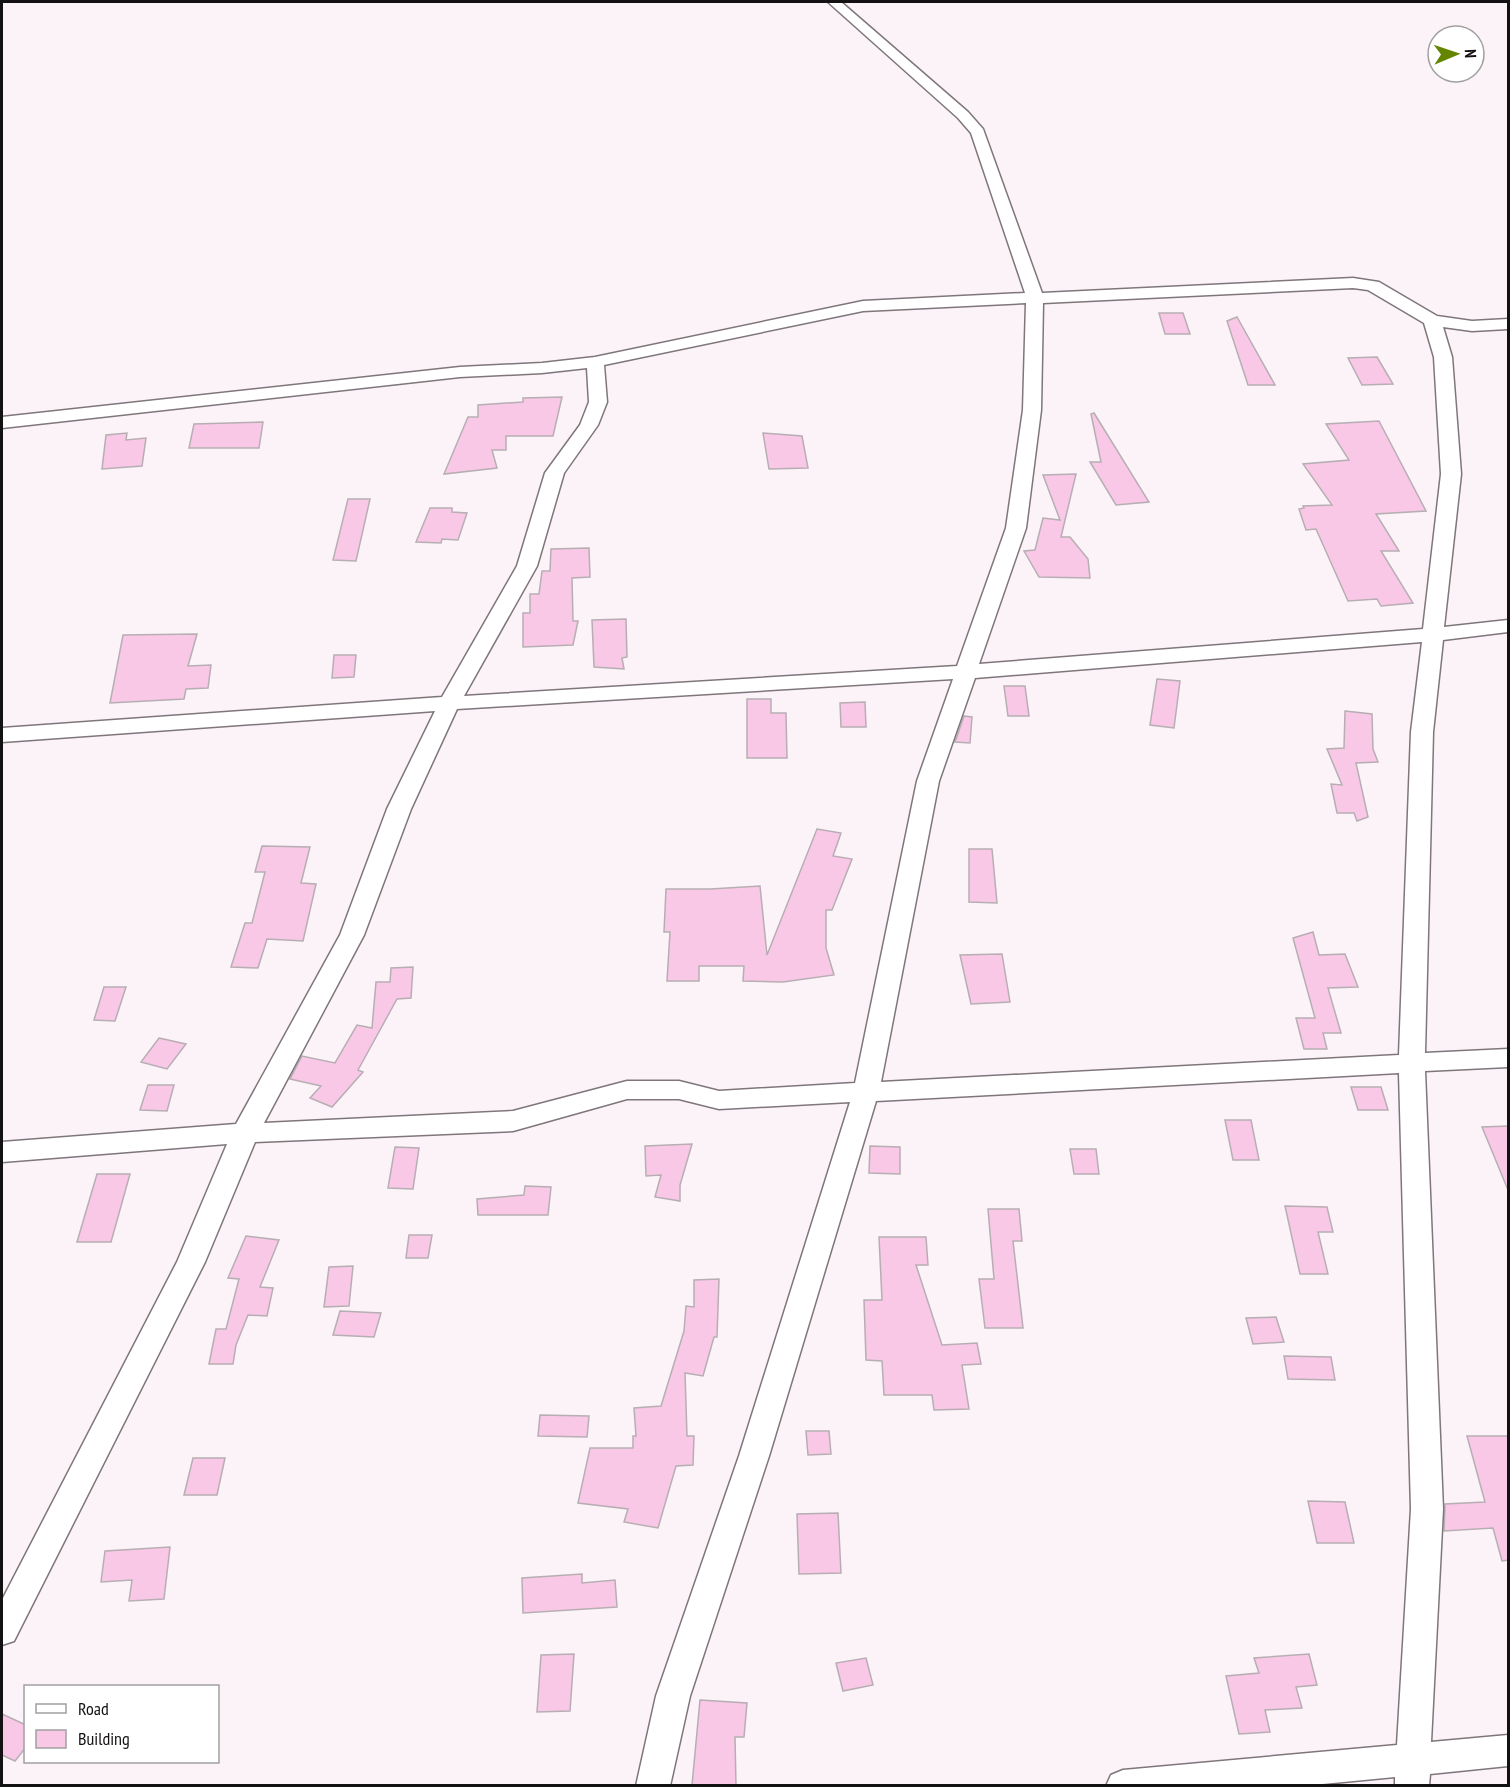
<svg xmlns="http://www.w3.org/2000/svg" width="1510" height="1787" viewBox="0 0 1510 1787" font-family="'PT Sans Narrow',sans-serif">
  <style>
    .building { fill: #f9c8e6; stroke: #b7aeb3; stroke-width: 1.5 }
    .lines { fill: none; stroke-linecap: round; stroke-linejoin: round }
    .street-casing { stroke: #7e767b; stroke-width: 3 }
    .street { fill: #fff; fill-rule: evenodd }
  </style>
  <rect width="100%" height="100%" fill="#fcf3f8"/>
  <path class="building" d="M1159,313h24l7,21h-25z
    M1237,317l38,68h-27l-21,-64z
    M1377,357l16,27 -31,1 -14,-27z
    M562,397l-9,39h-47v14h-14l5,18 -53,6 24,-57h10v-12l45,-3v-4z
    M1094,413l55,89 -33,3 -26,-43h11l-10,-48z
    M1379,421l47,90 -50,3 23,37h-18l32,52 -32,3 -4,-7 -29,2 -32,-72 -10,1 -7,-21 5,-1 -1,-2 29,-1 -29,-41 46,-4 -23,-36z
    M263,422l-4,26h-70l5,-24z
    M127,433l-1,7 20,-2 -4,28 -40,3 4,-34z
    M763,433l39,3 6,32 -39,1z
    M1076,474l-15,63h9l18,22 2,19 -51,-1 -15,-26 11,-1 8,-32 17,2 -17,-45z
    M348,499h22l-14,62 -23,-1z
    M430,508h22v4l15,1 -9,27 -16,-1 -1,4 -25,-1z
    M589,548l1,29 -18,1 1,43h5l-5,24 -50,2v-34h7v-19h9l3,-23h8l1,-22z
    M626,619l1,38 -5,1 2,11 -30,-2 -2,-47z
    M197,634l-9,32 23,-1 -3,23 -22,1 -2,10 -74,4 13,-68z
    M334,655h22l-2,22 -22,1z
    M1157,679l23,2 -6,47 -24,-3z
    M1004,686h21l4,30h-21z
    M747,699h24v14h15l1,45h-40z
    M865,702l1,25h-25l-1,-24z
    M1345,711l27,3 1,35 5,13 -22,1 12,54 -11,4 -3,-8h-17l-6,-29 11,1 -15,-36 17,-1z
    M964,716l8,1 -2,26 -15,-1z
    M817,829l24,4 -8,23 19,3 -20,51h-6v38l8,27 -51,7 -40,-1 1,-15h-45v15h-32l3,-49h-6l2,-43h44l50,-3 7,69z
    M262,846l48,1 -9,36 15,1 -13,57 -36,-2 -9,29 -27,-1 14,-44h7l13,-51h-10z
    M969,849h23l5,54 -28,-1z
    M1313,932l6,23 26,-1 13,33 -30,1 13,45h-18l4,16h-23l-8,-31h19l-22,-80z
    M1002,954l8,48 -39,2 -11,-49z
    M413,967l-2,31 -14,1 -39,71 5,2 -31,35 -22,-9 11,-12 -31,-7 12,-23 33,7 22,-38 15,3 4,-46h14l1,-14z
    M104,987h22l-11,34 -21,-1z
    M159,1038l27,6 -19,25 -26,-7z
    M148,1085h26l-7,26 -27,-1z
    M1351,1087h30l7,23h-30z
    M1225,1120h26l8,40h-26z
    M1509,1126v63l-1,1 -26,-63z
    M692,1144l-12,41v16l-25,-4 6,-22 -15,1 -1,-30z
    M870,1146l30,1v27l-31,-1z
    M395,1147l24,1 -6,41 -25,-1z
    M1070,1149h26l3,25h-25z
    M97,1174h33l-19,68h-34z
    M525,1186l26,1 -3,28h-70l-1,-16 47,-4z
    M1285,1206l42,1 6,25h-15l10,42h-28z
    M988,1209h31l3,32h-9l10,87h-38l-6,-49h15z
    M409,1235h23l-4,23h-22z
    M246,1236l33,4 -19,47 13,1 -6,28 -19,-1 -12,30 -3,19h-24l7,-35h10l13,-50 -11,-1z
    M879,1237h47l2,28h-12l26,80 35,-2 4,21 -19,1 7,44 -35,1 -2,-15h-48l-2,-34 -16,-1 -2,-60h18z
    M353,1266l-4,40 -25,1 5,-40z
    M719,1279l-2,58h-3l-11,39 -18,-3 2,63h7l-1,29 -17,1 -18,62 -34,-6 4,-13 -50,-6 12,-55h43v-12h3l-2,-28 27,-2 23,-75 2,-25 8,1v-27z
    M340,1311l41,2 -7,24 -41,-2z
    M1276,1317l8,25 -31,2 -7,-26z
    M1284,1356l47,1 4,23 -47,-1z
    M540,1415l49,1 -2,21 -49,-1z
    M806,1431h23l2,23 -23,1z
    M1467,1436h42v124l-7,1 -9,-33 -49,3 1,-27 40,-2z
    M193,1458h32l-8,37h-33z
    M1308,1501l37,1 9,41h-37z
    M838,1513l3,60 -42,1 -2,-60z
    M170,1547l-6,52 -35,2 3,-21 -31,2 4,-31z
    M582,1574v9l33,-3 2,27 -94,6 -1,-35z
    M574,1654l-4,57 -33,1 4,-57z
    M1309,1654l8,31 -21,2 6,21 -37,2 5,22 -31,2 -13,-58 33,-3 -5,-15z
    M866,1658l7,27 -30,6 -7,-28z
    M700,1700l47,3 -3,34h-9l1,48h-44z
    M2,1714l24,11v22l-11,14 -13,-6z"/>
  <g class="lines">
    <defs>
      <path id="street" d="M828,2h13l127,110 15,17 59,164 311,-15 26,4 58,34 35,5 36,-2v10l-36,2 -29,-4 9,30 9,117 -17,153 64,-7v12l-65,8 -10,92 -8,321 83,-4v18l-83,4 18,438 -12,233 77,-7v31l-78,8 -1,12h-34v-9l-93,9h-196l5,-11 12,-5 274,-25 14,-236 -12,-436 -523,28 -107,355 -79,240 -20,90h-34l20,-90 83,-240 111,-354 -131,7 -40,-10h-52l-114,32 -258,11 -50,120 -191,379 -12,4v-45l175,-338 50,-118 -225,18v-20l234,-18 104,-189 47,-126 48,-98 -433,31v-14l440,-31 75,-131 28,-93 35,-48 9,-23 -2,-34 -45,5 -82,4 -458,51v-11l458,-50 82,-4 53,-6 268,-56 162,-8 -54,-160 -13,-15zM1353,288l15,2 56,33 10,34 7,117 -18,155 -444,35 47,-136 15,-118 2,-107zM1026,303l-3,107 -17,118 -49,138 -493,30 73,-130 27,-93 34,-48 9,-23 -3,-37 259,-54zM1422,642l-11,90 -12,323 -518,27 58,-301 36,-103zM953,679l-36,102 -62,302 -136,8 -40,-10h-52l-114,30 -249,12 100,-188 47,-126 46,-100z"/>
    </defs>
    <use href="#street" class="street-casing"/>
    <use href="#street" class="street"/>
  </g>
  <rect width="1510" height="1787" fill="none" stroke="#141113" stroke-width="6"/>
  <rect x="24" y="1685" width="195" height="78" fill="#ffffff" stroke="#a1a0a1" stroke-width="1.5"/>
  <rect x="36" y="1704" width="30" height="9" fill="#ffffff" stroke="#a1a0a1" stroke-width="1.5"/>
  <text x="78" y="1715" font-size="18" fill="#141113">Road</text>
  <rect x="36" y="1730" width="30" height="18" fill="#f9c8e6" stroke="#a1a0a1" stroke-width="1.5"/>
  <text x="78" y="1745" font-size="18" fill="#141113">Building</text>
  <g transform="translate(1456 54) rotate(88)"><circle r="28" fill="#ffffff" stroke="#a1a0a1" stroke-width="1.5"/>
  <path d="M0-4.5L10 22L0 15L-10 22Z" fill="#638500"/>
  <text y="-9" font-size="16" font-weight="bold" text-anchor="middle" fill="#141113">N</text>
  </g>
</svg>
